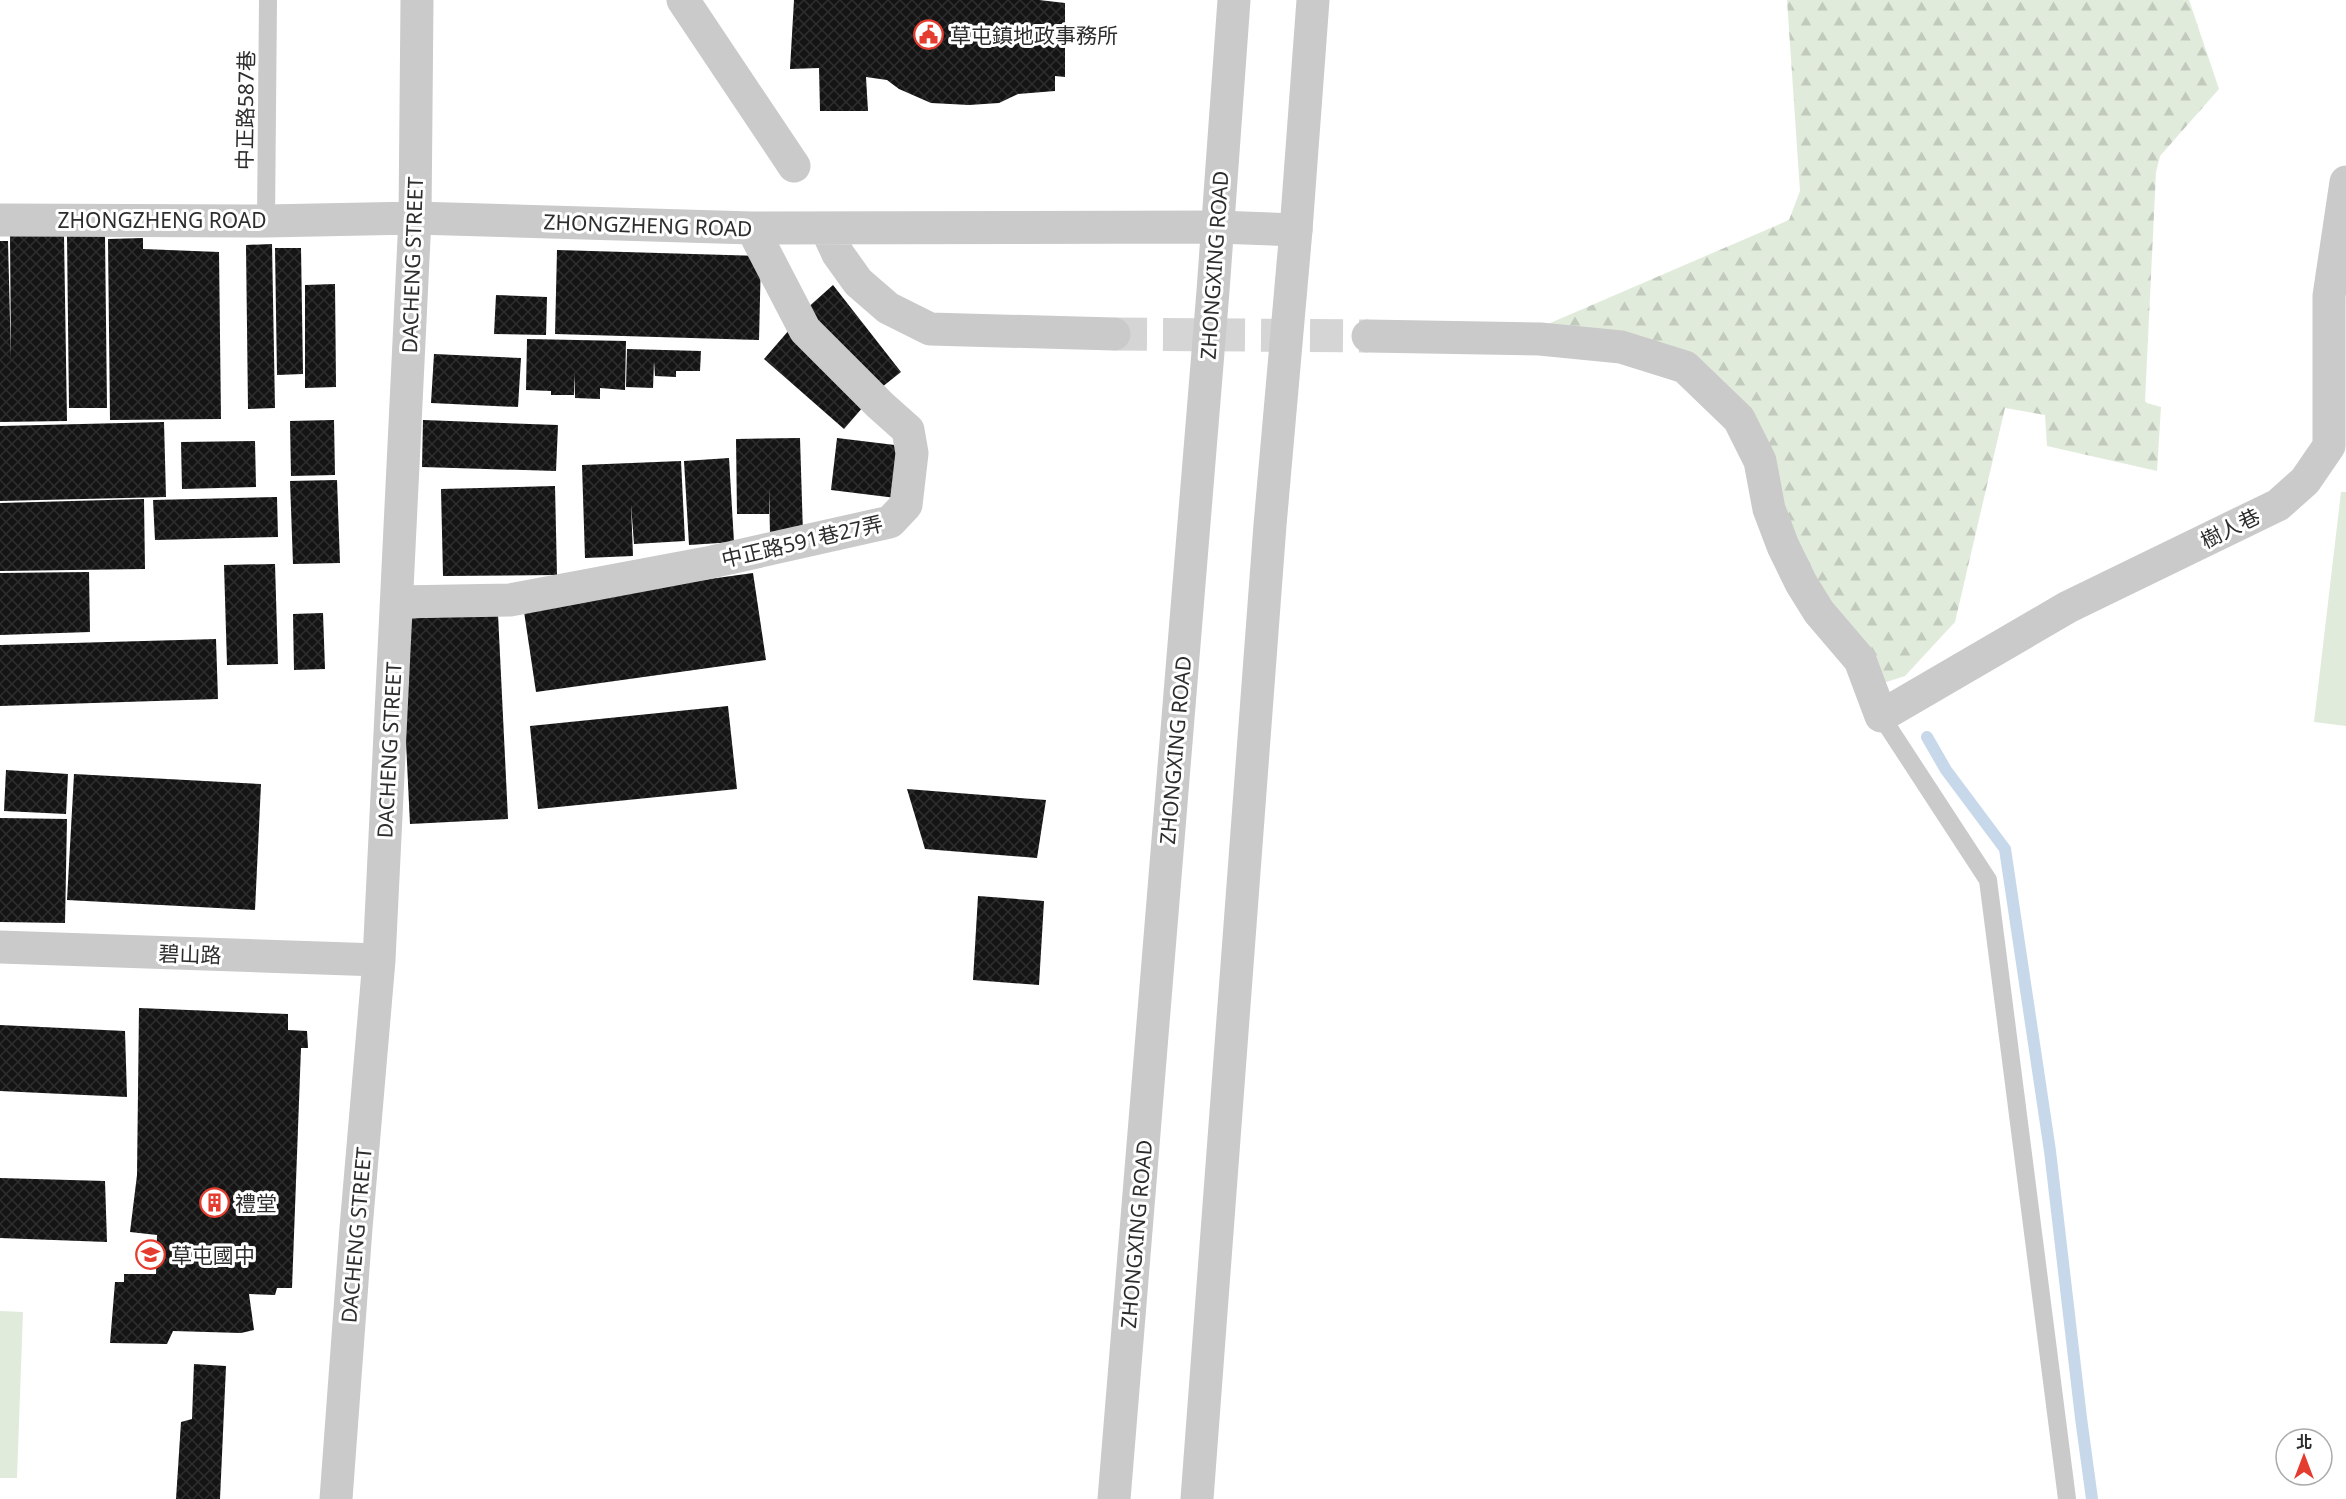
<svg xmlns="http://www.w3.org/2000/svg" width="2346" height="1499" viewBox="0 0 2346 1499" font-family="'Noto Sans','Noto Sans TC',sans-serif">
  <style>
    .forest { fill: url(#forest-firs) }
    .park { fill: #e1ebdb }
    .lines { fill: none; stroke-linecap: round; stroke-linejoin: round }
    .stream { stroke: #c7d8eb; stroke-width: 12 }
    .building { fill: url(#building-cross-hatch) }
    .minor-tunnel { stroke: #d5d5d5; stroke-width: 33; stroke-dasharray: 33 16; stroke-linecap: butt }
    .service { stroke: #cacaca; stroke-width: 18 }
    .minor { stroke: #cacaca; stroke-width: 33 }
    .tertiary { stroke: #cacaca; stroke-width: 33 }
    .labels { text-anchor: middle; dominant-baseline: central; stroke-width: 6; stroke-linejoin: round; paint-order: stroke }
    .poi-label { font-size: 21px; fill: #2d2d2d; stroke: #fff; text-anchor: start }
    .street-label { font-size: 21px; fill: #2d2d2d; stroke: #fff }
  </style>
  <defs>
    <pattern id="forest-firs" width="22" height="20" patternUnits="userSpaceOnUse" patternTransform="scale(1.5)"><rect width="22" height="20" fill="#e1ebdb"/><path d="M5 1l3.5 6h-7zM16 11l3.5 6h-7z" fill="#c1cabc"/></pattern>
    <pattern id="building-cross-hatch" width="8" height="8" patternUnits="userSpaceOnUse" patternTransform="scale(1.5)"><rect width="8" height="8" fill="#141414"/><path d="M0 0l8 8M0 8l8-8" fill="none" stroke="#2e2e2e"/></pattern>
  </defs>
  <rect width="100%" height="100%" fill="#fff"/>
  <path class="forest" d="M1787,0h402l30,89 -59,67 -4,16 -11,229 2,2 14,4 -4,64 -110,-25 -2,-31 -40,-7 -50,214 -50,54 -28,9 -175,-301 -168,-54 255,-110 11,-29z"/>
  <path class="park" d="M2341,492h5v234l-32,-4z
    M0,1311l23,1 -6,166h-17z"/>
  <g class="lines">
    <path class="stream" d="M1927,737l19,33 59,79 45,302 31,267 11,81"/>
  </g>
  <path class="building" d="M794,0h245l26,3v74l-10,-1v15l-37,3 -19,9 -30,2 -38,-2 -32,-14 -12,-9 -21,-3 2,34h-48l-1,-43 -29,1z
    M64,235l3,186 -67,1v-181h8l3,119 -1,-124z
    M67,235h38l2,173h-38z
    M143,238v11l76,3 2,167 -111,1 -2,-181z
    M272,244l3,164 -27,1 -2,-164z
    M275,248h26l2,126 -26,1z
    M557,250l204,6 -2,84 -204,-6z
    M335,284l1,103 -31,1v-103z
    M833,285l68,87 -24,19 -72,-81z
    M496,295l51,2 -1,38 -52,-1z
    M790,329l80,70 -26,30 -80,-70z
    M527,339l99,2 -1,49 -25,-2v11l-25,-1v-25l-1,22h-23v-4l-25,-1z
    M627,349l74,2 -1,20h-24v6l-21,-1 -1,-15 -1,27 -27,-1z
    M434,354l87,4 -3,49 -87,-4z
    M334,420l1,55 -44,1 -1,-55z
    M423,420l135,5 -2,46 -134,-4z
    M164,422l2,75 -166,4v-75z
    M800,438l3,96h-33l-1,-47v27h-32l-1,-75z
    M837,438l66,8 -7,52 -65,-8z
    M255,441l1,46 -74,2 -1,-47z
    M729,458l5,84 -45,3 -5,-84z
    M681,461l4,80 -51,3 -3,-40 2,52 -48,2 -3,-93z
    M337,480l3,83 -47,1 -3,-83z
    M555,486l2,89 -114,1 -2,-87z
    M277,497l1,40 -123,3 -2,-40z
    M144,499l1,70 -145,2v-68z
    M275,564l3,100 -51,1 -3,-100z
    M89,572l1,60 -90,3v-62z
    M753,573l13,87 -230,32 -13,-87z
    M323,613l2,56 -31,1 -1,-56z
    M498,614l10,205 -98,5 -10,-205z
    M216,639l2,60 -218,7v-61z
    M728,706l9,83 -199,20 -8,-83z
    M6,770l62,4 -2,40 -62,-3z
    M74,774l187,10 -6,126 -188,-10z
    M907,789l139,11 -9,58 -112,-9z
    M0,818l67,1 -2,104 -65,-1z
    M978,896l66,5 -5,84 -66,-5z
    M139,1008l149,6v16l19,1 1,17h-7l-9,240h-15l-2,7 -26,-1 5,36 -13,3 -68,-2 -6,13 -57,-1 5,-61h9v-8h32l1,-39 -27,-3 7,-57z
    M0,1025l125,6 2,66 -127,-6z
    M0,1178l105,3 2,61 -107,-4z
    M194,1364l32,2 -6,133h-44l5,-77 11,-3z"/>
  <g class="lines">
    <path class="minor-tunnel" d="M1114,334l254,2"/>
    <path class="service" d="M266,221l2,-221
      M1881,716l107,164 79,619"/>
    <path class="minor" d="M683,0l111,166
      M0,220l266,1 149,-3 337,10 465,-1 79,3
      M826,228l12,26 20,28 30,26 42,21 184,5
      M1368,336l172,3 81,8 64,20 54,52 21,42 9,48 14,37 18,37 18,29 41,48 21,56 187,-109 210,-102 27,-24 24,-35v-150l17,-114
      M397,602l113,-2 197,-37 183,-41 16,-17 6,-52 -4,-23 -28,-25 -75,-75 -53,-102
      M0,947l379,13
      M336,1499l20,-271 23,-268 36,-742 2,-218"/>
    <path class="tertiary" d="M1114,1499l99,-1208 21,-291
      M1197,1499l73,-974 26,-295 17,-230"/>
  </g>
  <defs>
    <symbol id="civic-ring" viewBox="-11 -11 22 22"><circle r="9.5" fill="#fff" stroke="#e43c2f" stroke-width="1.5"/><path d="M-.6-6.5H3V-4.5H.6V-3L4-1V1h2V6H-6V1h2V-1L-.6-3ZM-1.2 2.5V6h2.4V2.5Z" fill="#e43c2f"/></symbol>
    <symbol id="building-ring" viewBox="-11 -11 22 22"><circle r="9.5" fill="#fff" stroke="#e43c2f" stroke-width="1.5"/><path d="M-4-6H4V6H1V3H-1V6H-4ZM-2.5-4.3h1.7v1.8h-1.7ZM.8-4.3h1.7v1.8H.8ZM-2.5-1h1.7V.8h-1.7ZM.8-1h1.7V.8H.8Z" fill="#e43c2f"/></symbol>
    <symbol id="school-ring" viewBox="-11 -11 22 22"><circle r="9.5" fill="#fff" stroke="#e43c2f" stroke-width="1.5"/><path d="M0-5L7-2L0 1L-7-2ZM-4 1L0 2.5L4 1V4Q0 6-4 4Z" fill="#e43c2f"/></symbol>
  </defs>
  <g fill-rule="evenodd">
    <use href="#civic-ring" x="912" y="18" width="33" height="33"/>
    <use href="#building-ring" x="198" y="1186" width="33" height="33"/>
    <use href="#school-ring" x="134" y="1238" width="33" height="33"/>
  </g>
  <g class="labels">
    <g class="poi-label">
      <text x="950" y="35">草屯鎮地政事務所</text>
      <text x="235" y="1203">禮堂</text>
      <text x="171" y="1255">草屯國中</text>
    </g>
    <g class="street-label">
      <text transform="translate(245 110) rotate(-89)">中正路587巷</text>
      <text x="162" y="220">ZHONGZHENG ROAD</text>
      <text transform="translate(648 225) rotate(2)">ZHONGZHENG ROAD</text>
      <text transform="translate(412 265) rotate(-88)">DACHENG STREET</text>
      <text transform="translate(1214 265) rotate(-86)">ZHONGXING ROAD</text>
      <text transform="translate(2230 528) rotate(-26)">樹人巷</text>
      <text transform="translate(802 541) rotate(-13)">中正路591巷27弄</text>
      <text transform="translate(389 750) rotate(-87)">DACHENG STREET</text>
      <text transform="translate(1175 750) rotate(-85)">ZHONGXING ROAD</text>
      <text transform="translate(190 954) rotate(2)">碧山路</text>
      <text transform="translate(1136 1234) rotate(-85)">ZHONGXING ROAD</text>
      <text transform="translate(356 1235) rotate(-85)">DACHENG STREET</text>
    </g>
  </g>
  <g transform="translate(2304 1457)"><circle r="28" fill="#ffffff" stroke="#ababab" stroke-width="1.5"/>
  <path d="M0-4.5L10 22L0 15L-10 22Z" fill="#e43c2f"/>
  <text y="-9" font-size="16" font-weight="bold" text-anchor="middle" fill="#2d2d2d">北</text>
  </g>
</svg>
